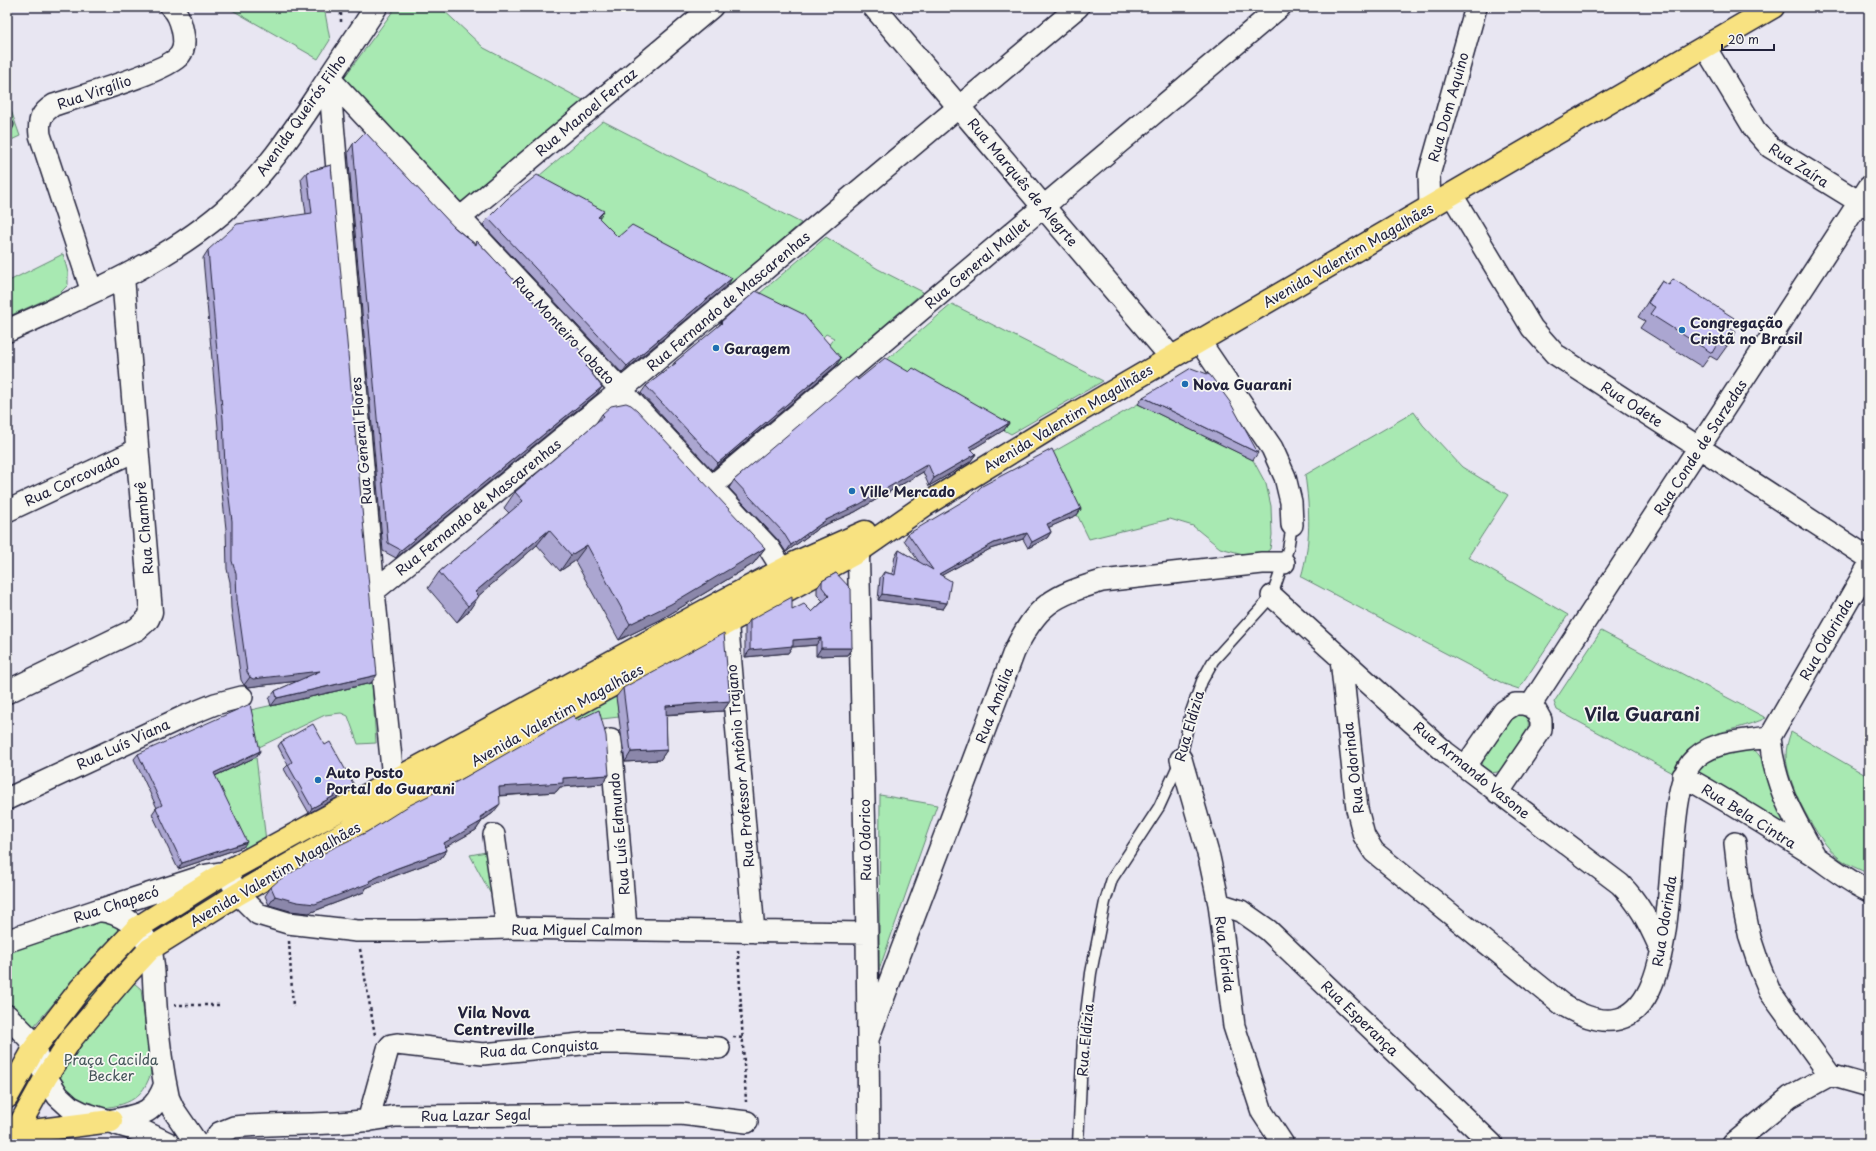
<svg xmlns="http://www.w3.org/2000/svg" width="1876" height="1151" viewBox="0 0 1876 1151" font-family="'Playpen Sans',sans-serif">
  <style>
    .green { fill: #a8e9b2; stroke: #658676 }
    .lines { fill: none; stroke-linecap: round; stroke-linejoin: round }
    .lane-casing { stroke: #22223b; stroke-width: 13 }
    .street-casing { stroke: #22223b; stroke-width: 24 }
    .secondary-casing { stroke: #22223b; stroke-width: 25 }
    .primary-casing { stroke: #22223b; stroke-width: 25 }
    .path { stroke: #22223b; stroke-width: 2.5; stroke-dasharray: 3 3; stroke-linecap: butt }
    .lane { stroke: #f6f6f2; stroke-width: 10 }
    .street { stroke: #f6f6f2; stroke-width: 21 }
    .secondary { stroke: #f6f6f2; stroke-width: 22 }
    .primary { stroke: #f8e281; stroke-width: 22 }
    .wall { fill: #aba6d1; stroke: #22223b }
    .shaded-wall { fill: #8b87aa; stroke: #22223b }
    .building { fill: #c7c1f3; stroke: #22223b }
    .poi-dot { fill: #1f6fb2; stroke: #f6f6f2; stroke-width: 1.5 }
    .labels { text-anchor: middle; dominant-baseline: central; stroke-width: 3.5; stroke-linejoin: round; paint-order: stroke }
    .street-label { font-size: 14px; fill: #22223b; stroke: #f6f6f2 }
    .poi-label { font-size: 14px; font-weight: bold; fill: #22223b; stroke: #f6f6f2; text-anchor: start }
    .park-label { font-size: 14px; fill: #445459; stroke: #f6f6f2 }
    .neighbourhood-label { font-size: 15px; font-weight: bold; fill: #22223b; stroke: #f6f6f2 }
    .district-label { font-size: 18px; font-weight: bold; fill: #22223b; stroke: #f6f6f2 }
  </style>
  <rect width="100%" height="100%" fill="#e8e6f2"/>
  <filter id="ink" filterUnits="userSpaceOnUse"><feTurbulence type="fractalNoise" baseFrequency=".025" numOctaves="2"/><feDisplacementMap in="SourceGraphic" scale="8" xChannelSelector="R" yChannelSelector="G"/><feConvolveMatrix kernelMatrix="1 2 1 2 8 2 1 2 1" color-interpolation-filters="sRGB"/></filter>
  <g filter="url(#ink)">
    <path class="green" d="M227,7h97l6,33 -12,19z
      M396,7h44l44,41 101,53 -125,117 -123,-131z
      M7,99l13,37 -13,6z
      M603,121l198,102 -72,64 -102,-55 -10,10 -85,-60z
      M826,237l52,32 45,23 -86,74 -13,-15 10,-13 -8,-4 -9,10 -64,-45z
      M63,254l5,19v12l-8,8 -53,24v-35z
      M952,304l151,77 -92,53 -127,-72z
      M1138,404l115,56 13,24 5,22 1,29 -2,14 -11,9 -39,-10 -27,-22 -23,-7 -81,20 -41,-84z
      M1414,412l9,13 39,42 46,28 -40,62 100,58 -49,74 -15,-5 -203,-107c10,-33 9,-67 4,-102z
      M1601,631l165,87c-36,17 -78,11 -93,55l-116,-63 -3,-8z
      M372,683l4,60 -18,1 -10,-28 -7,-3 -16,2 -70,34 -9,-38z
      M616,693l3,24 -26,3 -23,10 -4,-9z
      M1516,714c32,3 -7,44 -16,57 -7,3 -13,2 -17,-4l-1,-8 30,-43z
      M1791,732l78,45v97c-10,-5 -21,-9 -30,-16 -22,-17 -52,-73 -53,-102 0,-8 2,-16 5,-24z
      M1751,747c19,14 29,56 37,79l-8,2 -84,-56 15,-15z
      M256,757l10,84 -20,9 -34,-73z
      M880,795l57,10 -58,165z
      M486,852l9,50 -25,-47z
      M104,917l20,13 -23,18 -67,78 -27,-21v-54z
      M109,971l4,3 -55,70h-5l-1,-4z
      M134,983l7,6 10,84c-11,34 -33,32 -64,38l-26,-19 -2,-18 62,-87z"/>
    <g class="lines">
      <defs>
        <path id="lane" d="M7,126l1,-1
          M1078,1144l5,-107 8,-64 14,-71 7,-23 47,-72 22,-48 10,-47 11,-31 11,-20 59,-65 16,-47 4,-24"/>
        <path id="street" d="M1705,47l50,83 15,17 99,61
          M329,78l45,513 21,207
          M329,78l440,470 14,22 6,17
          M1452,195l80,133 23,26 314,204
          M1430,208l-1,-33 47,-168
          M460,218l252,-211
          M92,292l-52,-157c-2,-15 1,-22 14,-30 24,-8 115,-34 126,-50 6,-8 4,-18 2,-27 -2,-8 -4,-15 -11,-21
          M1200,342l72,106 13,29 6,25 1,23
          M711,487l569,-480
          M7,511l130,-61
          M858,536l9,397 2,211
          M374,591l247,-201 457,-383
          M1272,596l173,156 175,132c21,21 29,40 41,66
          M726,606l28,326
          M1341,659l16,150 7,27 10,16 189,153c139,82 89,-191 128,-242 18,-23 53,-22 79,-26l99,-172
          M1530,706l339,-519
          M1770,737c4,48 21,76 44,117
          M611,740l15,189
          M1181,759l28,98 10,47 15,122 28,86 21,32
          M1465,767l39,-56 11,-7h8l7,2 6,5 5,9v10l-43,63
          M1683,776c43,24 85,50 127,77 20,13 37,28 59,38
          M7,799l176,-82 32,-13 27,-7
          M494,835l13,93
          M1735,843l6,52 9,43 9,27 11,27 60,83
          M1219,904l22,7 27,19 224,214
          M99,910l108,-35 19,-3 12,22 20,20 30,9 69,8h60l90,-3 360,5
          M868,1039l146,-387c23,-48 39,-56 88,-71l160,-18h22
          M368,1121l20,-72 3,-4 6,-1 86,10 108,-11h37l91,5
          M211,1144l8,-11 15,-6c54,-5 108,0 161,-11l286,-2 66,8
          M1733,1144l57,-47 40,-22 39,11"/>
        <path id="secondary" d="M874,7l297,350
          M7,331c74,-34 153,-65 216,-119 40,-35 69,-78 98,-122 18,-28 37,-55 55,-83
          M7,692l130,-63 11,-10 3,-7 -28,-335
          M7,941l92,-31c22,2 43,17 51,39 4,10 4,37 5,49 2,33 6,68 13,100l5,11 24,35
          M7,1016l22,22 17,39 12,19 12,11 12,6 62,19 25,12
          M111,1121c29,-6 43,-6 54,-36"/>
        <path id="primary" d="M7,1097l27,-48 47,-61 56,-60 89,-56 499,-272 70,-37 70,-31
          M17,1133l94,-12
          M9,1144l37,-67 26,-39 53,-62 25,-27 88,-55 158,-91 463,-252 66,-46 122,-75 726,-423"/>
      </defs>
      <use href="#lane" class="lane-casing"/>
      <use href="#street" class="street-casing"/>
      <use href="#secondary" class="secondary-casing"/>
      <use href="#primary" class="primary-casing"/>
      <path class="path" d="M341,7v15
        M289,941l4,66
        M360,949l15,86
        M738,950l8,152
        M174,1005h48
        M733,1037l10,1"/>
      <use href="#lane" class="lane"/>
      <use href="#street" class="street"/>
      <use href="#secondary" class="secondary"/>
      <use href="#primary" class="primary"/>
    </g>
    <path class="wall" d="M353,144l122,100 2,-3 118,125 -4,6 11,15 -5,7 -201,164 -13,-7 -35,-399z
      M331,165l40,518 -100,23 -2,-7 6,-8 23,-10 -50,6 -4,-2 -3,-5 -10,-72 -1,-26 -3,-13 -1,-40 -6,-55 -2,-47 -15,-169 5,-8 98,-36 -5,-35 6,-7z
      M488,218h111l19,19 109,49 -105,87 -139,-148z
      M1673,279l55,48 -1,19 -10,14 -7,-4 -8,11 -62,-39 5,-7 -7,-4 14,-22 10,-14 6,4z
      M721,322l115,44 -124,104 -71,-77 5,-7 26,-20 2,-3 44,-36z
      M909,372l100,51 -5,7 -33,20 5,4 -6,8 -41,24 -6,-14 -68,40 -35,15 -34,25 -8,-12 -49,-52 5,-8 124,-100z
      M1143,397l115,56 -5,7 -115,-56z
      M602,414l163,134 -12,16 -93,56 -41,20 -44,-79 -15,10 -23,-26 -59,51 -10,16 -11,10 -29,-34 11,-16 70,-59 -5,-5 11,-16 81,-69z
      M1081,509l-4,6 -28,12 2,5 -4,6 -19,10 -5,-9 -33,10 -48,26 5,28 -4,6 -65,-9 2,-22 4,-6 8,2 3,-18 4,-6 20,12 -15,-22 4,-6z
      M836,573l16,75 -5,7 -31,1v-11l-24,2 -4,6 -43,4v-30l5,-7 42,-10 20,2 11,-11 -6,-6v-7l5,-7z
      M623,688l107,13 -7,10 -57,4 1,35 -7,10 -35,2 -9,-65z
      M576,721l33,54 -7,9 -42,3 -4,5 -56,4 -7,17 -11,8 -6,9 -31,17 2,3 -7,9 -51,19 -23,10 -2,4 -55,21 -19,-2 -21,-6 -4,-9 6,-9 96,-55 95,-53z
      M281,742l44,3 26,45 -42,23 -25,-44 4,-4 -10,-19z
      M260,751l-4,6 -41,19 28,71 -65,22 -26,-55 4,-6h1l-23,-49 4,-5z"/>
    <path class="shaded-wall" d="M604,211l-5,7 -6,6 5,-7z
      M732,278l-5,8 -105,87 5,-7z
      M841,358l-5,8 -124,104 6,-7z
      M586,366h9l-5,8z
      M602,387l-5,7 -201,164 5,-8z
      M1009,423l-5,7 -41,25 6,-8z
      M976,454l-6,8 -41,24 5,-8z
      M928,464l-5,8 -68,40 -35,15 -34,25 5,-7 35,-25z
      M1081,509l-4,6 -34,15 4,-6z
      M549,530l-12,15 -69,60 7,-13z
      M1051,532l-4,6 -19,10 4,-6z
      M1027,533l-4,6 -33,10 -55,30 4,-5 55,-31z
      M587,545l-12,16 -15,10 11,-16z
      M765,548l-12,16 -93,56 -41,20 11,-16z
      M882,594l65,9 -4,6 -65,-9z
      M479,596l-11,16 -11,10 11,-16z
      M821,638l-5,7 -24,2 -4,6 -43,4 5,-7 43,-10z
      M821,648h31l-5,7 -31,1z
      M320,671l-5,8 -67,8 -4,-2 6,-8z
      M377,675l-6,8 -100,23 6,-8z
      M730,701l-7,10 -64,4 7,-9z
      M667,750l-7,10 -35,2 6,-10z
      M260,751l-4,6 -46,21 4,-5z
      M609,775l-7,9 -42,3 -4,5 -63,4 6,-9 64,-9z
      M354,785l-3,5 -42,23 3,-5z
      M500,804l-7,9 -16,11 5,-3 -6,9 -39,22 7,-9z
      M247,842l-4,5 -65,22 4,-6z
      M447,850l-7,9 -51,19 -23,10 -2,4 -55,21 -19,-2 -21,-6 6,-9 94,-15 26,-12z"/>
    <path class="building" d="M364,133h2l89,95 21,17 1,-4 118,125h-9l16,21 -201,163 -13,-7 -35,-399z
      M331,165l46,510 -100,23 -2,-7 45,-20 -67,8 -3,-2 -3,-5 -10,-72 -1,-26 -4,-13v-40l-7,-54 -2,-48 -15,-169 29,-26 75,-11 -5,-41z
      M537,175l67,36 -6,6 20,20 14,-12 100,53 -105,88 -139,-148 19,-19z
      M1673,279l61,39 -6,9 8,5 -9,14 -8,-5 -7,12 -62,-39 5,-7 -7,-4 14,-22 7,4z
      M756,291l47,23 38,44 -123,105 -72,-77 30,-23h-2l48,-40 -1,-1z
      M885,358l24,14 4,-4 96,55 -40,24 7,7 -42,24 -6,-14 -68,40 -34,16 -35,25 -8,-13 -49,-52 122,-103 2,3z
      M1191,368l19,7 20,27 28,51 -115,-56z
      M626,403l5,2 6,5 128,138 -94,56 -41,20 -43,-79 -16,10 -22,-25 -74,62 4,4 -11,10 -29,-34 84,-71 -8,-9 89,-76 -2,-2 9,-8z
      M1052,449l29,60 -34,15 4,8 -19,10 -5,-9 -33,10 -55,31 12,7 -4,22 -65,-9 2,-22 11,3 4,-25 34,20 -25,-36 62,-37 12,-11z
      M836,573l15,16 1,59h-31v-10l-28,2v6l-43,4v-30l42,-23v13l12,-6 8,8 17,-16 -7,-9v-6z
      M724,633l6,68 -64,5 1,44 -36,2 -8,-64z
      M250,704l10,47 -46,22 33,69 -65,21 -26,-55 6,-3 -24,-51z
      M599,710l7,26 3,39 -46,3v5l-64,4 1,17 -20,13 2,4 -38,22 3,7 -52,19 -26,12 1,2 -55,21 -18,-2 -22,-6 -4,-9 8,-7 54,-32 34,-16 43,-27 52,-26 112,-64 2,6z
      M313,724l12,21 5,-3 24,43 -42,23 -24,-43 4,-3 -11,-20z"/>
  </g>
  <g class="poi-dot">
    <circle cx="1682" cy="330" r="4"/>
    <circle cx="716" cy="348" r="4"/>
    <circle cx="1185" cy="384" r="4"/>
    <circle cx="852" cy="491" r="4"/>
    <circle cx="318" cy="780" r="4"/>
  </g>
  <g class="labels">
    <g class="street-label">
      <text transform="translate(94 92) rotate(-19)">Rua Virgílio</text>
      <text transform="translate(1448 107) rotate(-74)">Rua Dom Aquino</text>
      <text transform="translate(586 112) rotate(-40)">Rua Manoel Ferraz</text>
      <text transform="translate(301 115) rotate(-55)">Avenida Queirós Filho</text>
      <text transform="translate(1799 165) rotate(33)">Rua Zaíra</text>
      <text transform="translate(1023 182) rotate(50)">Rua Marquês de Alegrte</text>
      <text transform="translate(1348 255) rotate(-30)">Avenida Valentim Magalhães</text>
      <text transform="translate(977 263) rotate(-40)">Rua General Mallet</text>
      <text transform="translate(728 301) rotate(-40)">Rua Fernando de Mascarenhas</text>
      <text transform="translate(564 330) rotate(47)">Rua Monteiro Lobato</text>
      <text transform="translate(1632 404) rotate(33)">Rua Odete</text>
      <text transform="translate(1068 418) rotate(-31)">Avenida Valentim Magalhães</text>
      <text transform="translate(361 441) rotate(-95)">Rua General Flores</text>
      <text transform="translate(1700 447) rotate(-57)">Rua Conde de Sarzedas</text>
      <text transform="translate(72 480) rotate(-25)">Rua Corcovado</text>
      <text transform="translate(478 507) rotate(-39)">Rua Fernando de Mascarenhas</text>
      <text transform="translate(144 528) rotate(-95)">Rua Chambrê</text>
      <text transform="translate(1826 639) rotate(-60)">Rua Odorinda</text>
      <text transform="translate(994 705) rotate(-69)">Rua Amália</text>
      <text transform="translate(557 715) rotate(-29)">Avenida Valentim Magalhães</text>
      <text transform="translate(1189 726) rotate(-74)">Rua Eldizia</text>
      <text transform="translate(123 744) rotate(-25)">Rua Luís Viana</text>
      <text transform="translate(740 766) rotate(-95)">Rua Professor Antônio Trajano</text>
      <text transform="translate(1353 768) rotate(-97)">Rua Odorinda</text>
      <text transform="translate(1472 770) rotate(39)">Rua Armando Vasone</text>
      <text transform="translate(1749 816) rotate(32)">Rua Bela Cintra</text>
      <text transform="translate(619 834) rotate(-95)">Rua Luís Edmundo</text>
      <text transform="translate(865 840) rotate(-91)">Rua Odorico</text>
      <text transform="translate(275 874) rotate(-30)">Avenida Valentim Magalhães</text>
      <text transform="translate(116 904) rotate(-18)">Rua Chapecó</text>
      <text transform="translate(1664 921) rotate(-81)">Rua Odorinda</text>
      <text x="577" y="929">Rua Miguel Calmon</text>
      <text transform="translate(1225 954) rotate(83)">Rua Flórida</text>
      <text transform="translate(1360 1018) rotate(44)">Rua Esperança</text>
      <text transform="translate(1085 1040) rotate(-85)">Rua Eldizia</text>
      <text transform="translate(539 1048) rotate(-4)">Rua da Conquista</text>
      <text transform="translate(476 1115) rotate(-1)">Rua Lazar Segal</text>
    </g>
    <g class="poi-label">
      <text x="1690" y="322">Congregação<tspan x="1690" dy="16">Cristã no Brasil</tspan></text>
      <text x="724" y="348">Garagem</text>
      <text x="1193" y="384">Nova Guarani</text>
      <text x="860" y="491">Ville Mercado</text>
      <text x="326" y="772">Auto Posto<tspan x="326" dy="16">Portal do Guarani</tspan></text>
    </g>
    <g class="park-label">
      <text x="111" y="1059">Praça Cacilda<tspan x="111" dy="16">Becker</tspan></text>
    </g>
    <g class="neighbourhood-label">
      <text x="494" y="1011">Vila Nova<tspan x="494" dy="17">Centreville</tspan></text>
    </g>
    <g class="district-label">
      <text x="1642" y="713">Vila Guarani</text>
    </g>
  </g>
  <rect width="1876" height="1151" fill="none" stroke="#f6f6f2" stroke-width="24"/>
  <rect x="12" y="12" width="1852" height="1127" fill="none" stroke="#22223b" stroke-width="1.5" filter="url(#ink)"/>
  <path d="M1722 44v6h52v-6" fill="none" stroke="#22223b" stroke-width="2"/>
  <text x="1728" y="44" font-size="12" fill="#22223b" stroke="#f6f6f2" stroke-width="3" paint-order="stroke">20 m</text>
</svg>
